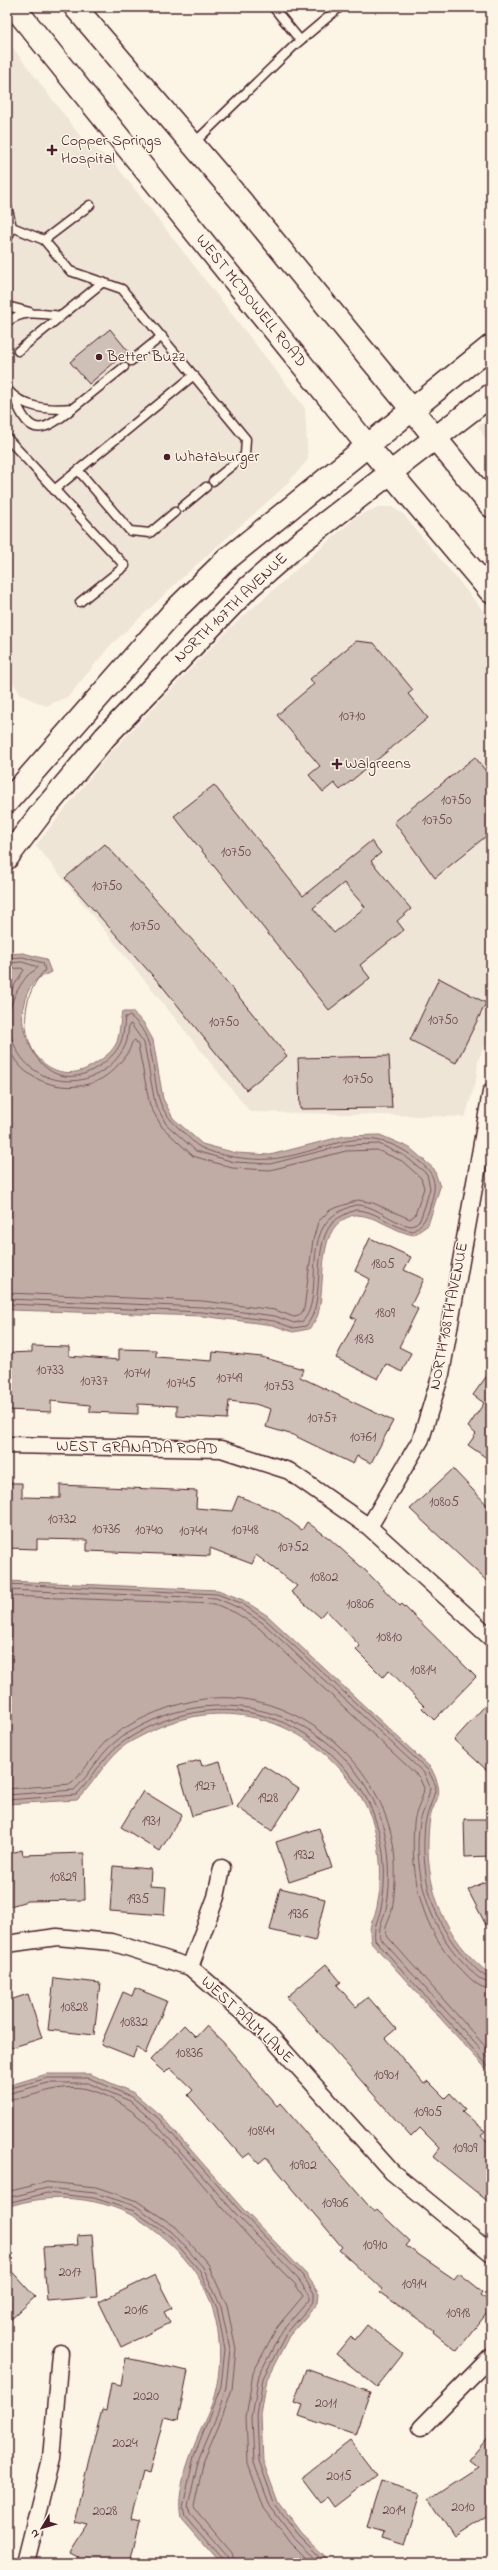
<svg xmlns="http://www.w3.org/2000/svg" width="498" height="2570" viewBox="0 0 498 2570" font-family="'Indie Flower',sans-serif">
  <style>
    .built { fill: #eee5d7 }
    .water { fill: #c0aca5; stroke: #917474 }
    .lines { fill: none; stroke-linecap: round; stroke-linejoin: round }
    .shore { stroke: #79575c; stroke-width: 1 }
    .building { fill: #cfc0b7; stroke: #4a1f2b; fill-rule: evenodd }
    .service-casing { stroke: #4a1f2b; stroke-width: 11 }
    .minor-casing { stroke: #4a1f2b; stroke-width: 19 }
    .secondary-casing { stroke: #4a1f2b; stroke-width: 25 }
    .primary-casing { stroke: #4a1f2b; stroke-width: 25 }
    .service { stroke: #fcf5e5; stroke-width: 8 }
    .minor { stroke: #fcf5e5; stroke-width: 16 }
    .secondary { stroke: #fcf5e5; stroke-width: 22 }
    .primary { stroke: #fcf5e5; stroke-width: 22 }
    .poi-dot { fill: #4a1f2b; stroke: #fcf5e5; stroke-width: 1.5 }
    .labels { text-anchor: middle; dominant-baseline: central; stroke-width: 3; stroke-linejoin: round; paint-order: stroke }
    .number-label { font-size: 14px; fill: #6b474e }
    .poi-label { font-size: 16px; fill: #4a1f2b; stroke: #fcf5e5; text-anchor: start }
    .street-label { font-size: 16px; fill: #4a1f2b; stroke: #fcf5e5 }
  </style>
  <rect width="100%" height="100%" fill="#fcf5e5"/>
  <filter id="ink" filterUnits="userSpaceOnUse"><feTurbulence type="fractalNoise" baseFrequency=".025" numOctaves="2"/><feDisplacementMap in="SourceGraphic" scale="8" xChannelSelector="R" yChannelSelector="G"/><feConvolveMatrix kernelMatrix="1 2 1 2 8 2 1 2 1" color-interpolation-filters="sRGB"/></filter>
  <g filter="url(#ink)">
    <path class="built" d="M7,40l74,97 34,27 190,244 3,52 -26,29 -98,87 -75,71 -40,49 -23,10 -25,-11 -14,-22z
      M491,417v31l-13,-22z
      M378,507h14l11,7 88,106v419l-8,9 -5,13 -2,20 -11,36 -215,-5 -214,-267 73,-91 121,-126 126,-111z"/>
    <path class="water" d="M23,953l23,6 5,13c-5,3 -12,5 -16,9 -35,40 9,119 61,82 8,-5 17,-12 21,-21 3,-9 3,-21 5,-30h10l11,10 10,18 10,59 10,19 29,26 34,9 34,2 74,-19 36,-1 30,13 24,21 6,18 -12,38 -14,10c-20,-3 -36,-19 -57,-20 -4,-1 -7,2 -11,3 -30,13 -20,69 -28,96 -1,5 -6,11 -9,15l-16,3 -20,-7 -71,-9 -191,-6 -4,-2v-354z
      M7,1581l211,9 25,10 25,16 163,152c17,33 1,28 -2,57 -6,59 14,114 62,150v99l-120,-132c-3,-21 2,-18 6,-35 6,-28 4,-57 -4,-84 -5,-17 -16,-33 -27,-47 -48,-60 -127,-80 -197,-44 -9,5 -21,10 -29,17 -16,14 -27,35 -43,51l-70,4z
      M47,2074h43l44,19 27,23 81,92 64,66 13,19 -1,10 -29,33 -22,43 -6,37 2,45 15,41 24,32 30,29h-111l-40,-46c-7,-30 16,-78 28,-106 18,-43 13,-101 -14,-139 -14,-20 -32,-36 -52,-50 -38,-26 -94,-30 -136,-15v-121z"/>
    <g class="lines">
      <path class="shore" d="M7,958l16,-1 20,6 2,7c-45,47 -5,137 54,96 9,-6 17,-13 21,-22 4,-8 4,-19 5,-27l5,-1c26,20 21,54 29,83 4,14 14,24 25,34 5,4 10,11 16,14 16,9 53,14 71,12 58,-6 94,-43 149,3 11,9 17,18 13,33 -4,16 -6,27 -20,36 -20,-2 -36,-21 -57,-21 -4,1 -8,3 -12,5 -39,16 -14,84 -38,111l-13,2 -19,-7 -72,-9 -195,-8
        M7,963l15,-1 16,5c-2,4 -8,5 -11,9 -10,13 -16,25 -19,41 -1,6 2,13 3,18 14,56 88,62 114,11 3,-6 3,-14 4,-21l2,-1 13,19 11,60 11,21 30,27 38,11 36,2 75,-19 34,-1 26,12 22,18 3,14 -5,18 -5,14 -8,6c-20,-2 -36,-22 -57,-21 -4,1 -8,3 -12,5 -45,18 -17,86 -40,111l-9,2 -19,-7 -73,-9 -195,-8
        M7,969l14,-1 3,2 -17,27
        M7,1042c9,38 56,54 90,39 13,-6 23,-17 31,-29 3,-4 3,-11 7,-12l3,5 12,61 12,21 31,29 39,12 38,2 76,-19 31,-1 25,11 19,17 3,10 -9,27 -5,4 -37,-16 -15,-3 -28,10 -12,12 -5,18 -9,69 -5,7 -5,1 -19,-7 -72,-9 -196,-8
        M7,1584l210,10 24,9 25,17 162,150 8,16c-2,13 -9,25 -11,38 -5,47 6,99 40,133 7,7 16,20 26,21
        M7,1590l209,8 23,10 24,15 161,150 6,14c-1,12 -7,23 -10,35 -8,47 9,106 42,139 8,8 18,22 29,22
        M7,1596l208,8 21,9 23,15 160,149 5,11c-1,12 -9,23 -10,35 -4,53 7,106 45,144 9,9 19,22 32,22
        M7,1789l64,-5c15,-13 25,-36 41,-48 28,-19 59,-32 92,-37 78,-11 157,46 182,118 11,29 11,62 6,93 -2,9 -8,15 -6,25l105,118
        M7,1795l67,-5c15,-14 25,-35 41,-48 8,-7 19,-12 28,-17 91,-47 205,-4 238,94 9,29 11,61 5,90 -3,11 -8,17 -6,29l111,123
        M7,1800l69,-5c15,-14 27,-39 43,-50 74,-54 171,-45 229,27 12,15 23,31 28,50 9,27 11,58 5,86 -3,13 -8,19 -6,32l116,129
        M7,2089l41,-11h41l43,19 27,22 80,91 64,66 11,17v8l-28,33 -23,44 -6,38 2,45 16,44 24,31 27,27
        M7,2094l41,-11h40l42,18 25,22 81,91 63,66 10,15v5l-27,31 -23,44 -7,42 2,46 16,43 25,34 24,23
        M7,2100c25,-1 51,-18 80,-11 54,13 94,72 129,111 25,29 51,57 79,84l8,12 -26,31 -24,46 -7,44 2,47 16,44 26,35 20,20
        M7,2192l40,-10 49,5 41,14 39,26 32,37 19,42 9,43 -4,40 -9,26 -19,44 -10,49 38,45 3,10
        M7,2198l40,-10 48,5 41,13 36,26 31,35 18,40 9,42 -4,38 -8,26 -19,45 -11,50 2,5 37,43 2,7
        M7,2203l40,-10 47,5 40,13 36,25 29,34 18,38 8,41 -4,37 -27,70 -11,52 2,7 38,44 1,4"/>
    </g>
    <path class="building" d="M110,329l18,22 -39,33 -19,-22z
      M356,641l18,2 39,47 -5,4 20,24 -88,72 -6,-7 -11,9 -14,-17 11,-9 -43,-51 37,-31 -4,-5z
      M475,757l16,21v54l-56,46 -41,-56z
      M214,785l89,111 68,-55 10,12 -10,8 40,48 -14,12 7,9 -44,35 10,13 -41,32 -155,-194zM344,883l21,24 -31,26 -21,-25z
      M105,844l90,99 92,113 -41,34 -84,-104 -97,-108z
      M439,978l47,25 -30,60 -46,-23z
      M389,1056l3,52 -92,1 -2,-51z
      M370,1238l41,19 -7,13 20,9 -13,26 7,4 -19,38 12,6 -9,19 -16,-8 -8,15 -42,-21 20,-39 -5,-2 19,-38 -15,-8z
      M32,1346l37,1v9l50,4v-11l37,1v7l56,4 1,-9 49,5 41,12 -3,8 93,44 -22,42 -14,-7 -4,8 -60,-29 -27,-8 5,-18 -16,-5 -26,-3 -2,18 -50,-3v-10l-39,-2v10l-48,-2v-7l-39,-4v11l-44,-2v-57l25,-1z
      M491,1370v91l-23,-16 8,-11 -8,-7 16,-24 -11,-8z
      M453,1469l38,40v76l-81,-76z
      M7,1483h15v14l38,1v-13l137,6 -1,17 36,3 6,-15 38,15 26,19 5,-8 23,17 37,33 33,34 2,-2 74,73 -42,43 -12,-12 2,-2 -35,-36 -6,7 -27,-27 4,-4 -34,-36 -6,7 -29,-25 6,-6 -41,-31 -4,9 -42,-16v8l-123,-5v-11l-50,-1v10l-30,-1z
      M491,1699v75l-37,-34z
      M200,1760l2,6 18,-5 12,44 -40,11 -14,-50z
      M264,1766l35,23 -27,42 -35,-24z
      M143,1791l39,24 -22,36 -39,-24z
      M464,1819h27v37l-26,1z
      M319,1828l13,40 -43,14 -13,-40z
      M22,1850l1,5 61,-2 1,47 -58,1 -20,6v-53z
      M113,1866l38,3 -1,17 16,1 -2,28 -54,-4z
      M491,1879v56l-23,-45z
      M280,1888l45,11 -10,42 -45,-11z
      M326,1964l15,18 -4,3 19,22 12,-10 28,32 -11,9 39,46 4,-3 17,17 5,-5 15,16 -3,2 23,20 -4,5 10,8v60l-58,-47 7,-9 -20,-20 -9,9 -124,-140z
      M54,1978l46,5 -6,52 -46,-5z
      M135,1988l32,13 -22,53 -8,-7 -4,10 -32,-13 22,-52 9,4z
      M28,1994l14,44 -35,11v-48z
      M184,2025l12,12 10,-11 17,16 54,64 3,-3 94,109 3,-2 33,31 -4,5 48,33 5,-6 24,19 -2,3 10,8v5l-34,43 -24,-19 1,-2 -55,-38 3,-3 -43,-39 3,-3 -76,-90 -7,6 -9,-10 -7,5 -55,-63 5,-5 -23,-22 -5,5 -15,-13z
      M92,2235l5,62 -50,4 -4,-54 35,-2 -1,-9z
      M7,2266l28,31 -28,26z
      M155,2275l17,33 -8,4 6,11 -49,24 -22,-45z
      M367,2325l36,29 -26,33 -41,-33 15,-18 4,4z
      M126,2358l62,13 -10,49 -14,-3 -15,57 -6,-2 -12,47 9,2 -10,42h-56l5,-7 -8,-4 17,-27 -14,-3 15,-64 13,-48 4,1 5,-28 10,2z
      M306,2369l64,23 -15,43 -56,-19 4,-11 -9,-3z
      M491,2434v79l-37,24 -25,-38 49,-32 -9,-7z
      M350,2441l26,34 -42,32 -7,-10 -7,5 -18,-24z
      M381,2481l39,12 -15,51 -23,-7 2,-6 -17,-5z"/>
    <g class="lines">
      <defs>
        <path id="service" d="M273,7l27,33
          M193,144l102,-99 45,-38
          M7,206l5,21 -5,13
          M12,227l32,13 46,-35
          M44,240l26,31 52,18 124,150 -1,16 -32,26
          M7,306l23,6
          M7,322c17,-13 35,-8 54,-6
          M18,351l85,-69
          M131,361l31,-25
          M7,389c16,20 42,21 66,19l51,-41
          M15,399c15,40 29,33 58,9
          M7,438l118,128 -45,36
          M78,470l52,61 20,2 25,-21
          M54,490l140,-115
          M182,507l24,-20"/>
        <path id="minor" d="M7,1445l214,4 68,22 80,56 122,111
          M369,1527l52,-88 20,-65 50,-282
          M7,1944l50,-7 54,5 79,25 83,72 119,133 99,81
          M190,1967l26,-70 6,-29
          M421,2428l70,-71
          M25,2563l26,-104 9,-106"/>
        <path id="secondary" d="M7,802l167,-191 52,-51 265,-214
          M7,858l34,-45 64,-76 144,-150 53,-46 189,-146"/>
        <path id="primary" d="M14,7l353,438 124,147
          M75,7l166,194 250,305"/>
      </defs>
      <use href="#service" class="service-casing"/>
      <use href="#minor" class="minor-casing"/>
      <use href="#secondary" class="secondary-casing"/>
      <use href="#primary" class="primary-casing"/>
      <use href="#service" class="service"/>
      <use href="#minor" class="minor"/>
      <use href="#secondary" class="secondary"/>
      <use href="#primary" class="primary"/>
    </g>
  </g>
  <g class="poi-dot">
    <path d="M50 144h4v4h4v4h-4v4h-4v-4h-4v-4h4z"/>
    <circle cx="99" cy="357" r="4"/>
    <circle cx="167" cy="457" r="4"/>
    <path d="M335 758h4v4h4v4h-4v4h-4v-4h-4v-4h4z"/>
  </g>
  <g class="labels">
    <g class="number-label">
      <text x="352" y="716">10710</text>
      <text x="456" y="800">10750</text>
      <text x="437" y="820">10750</text>
      <text x="236" y="852">10750</text>
      <text x="107" y="886">10750</text>
      <text x="145" y="926">10750</text>
      <text x="443" y="1020">10750</text>
      <text x="224" y="1022">10750</text>
      <text x="358" y="1079">10750</text>
      <text x="383" y="1264">1805</text>
      <text x="385" y="1313">1809</text>
      <text x="364" y="1339">1813</text>
      <text x="50" y="1370">10733</text>
      <text x="137" y="1373">10741</text>
      <text x="229" y="1378">10749</text>
      <text x="94" y="1381">10737</text>
      <text x="181" y="1383">10745</text>
      <text x="279" y="1386">10753</text>
      <text x="322" y="1418">10757</text>
      <text x="363" y="1437">10761</text>
      <text x="444" y="1502">10805</text>
      <text x="62" y="1519">10732</text>
      <text x="106" y="1529">10736</text>
      <text x="149" y="1530">10740</text>
      <text x="245" y="1530">10748</text>
      <text x="193" y="1531">10744</text>
      <text x="293" y="1547">10752</text>
      <text x="324" y="1577">10802</text>
      <text x="360" y="1604">10806</text>
      <text x="389" y="1637">10810</text>
      <text x="423" y="1670">10814</text>
      <text x="205" y="1786">1927</text>
      <text x="268" y="1798">1928</text>
      <text x="151" y="1821">1931</text>
      <text x="304" y="1855">1932</text>
      <text x="63" y="1877">10829</text>
      <text x="138" y="1899">1935</text>
      <text x="298" y="1914">1936</text>
      <text x="74" y="2007">10828</text>
      <text x="134" y="2022">10832</text>
      <text x="189" y="2053">10836</text>
      <text x="386" y="2075">10901</text>
      <text x="428" y="2112">10905</text>
      <text x="261" y="2131">10844</text>
      <text x="465" y="2148">10909</text>
      <text x="303" y="2165">10902</text>
      <text x="335" y="2203">10906</text>
      <text x="375" y="2245">10910</text>
      <text x="70" y="2272">2017</text>
      <text x="414" y="2284">10914</text>
      <text x="136" y="2310">2016</text>
      <text x="458" y="2313">10918</text>
      <text x="146" y="2396">2020</text>
      <text x="326" y="2403">2011</text>
      <text x="125" y="2443">2024</text>
      <text x="339" y="2476">2015</text>
      <text x="463" y="2507">2010</text>
      <text x="394" y="2510">2014</text>
      <text x="105" y="2511">2028</text>
    </g>
    <g class="poi-label">
      <text x="61" y="141">Copper Springs<tspan x="61" dy="18">Hospital</tspan></text>
      <text x="107" y="357">Better Buzz</text>
      <text x="175" y="457">Whataburger</text>
      <text x="345" y="764">Walgreens</text>
    </g>
    <g class="street-label">
      <text transform="translate(251 301) rotate(51)">WEST MCDOWELL ROAD</text>
      <text transform="translate(231 608) rotate(-44)">NORTH 107TH AVENUE</text>
      <text transform="translate(449 1316) rotate(-79)">NORTH 108TH AVENUE</text>
      <text transform="translate(137 1448) rotate(1)">WEST GRANADA ROAD</text>
      <text transform="translate(247 2020) rotate(43)">WEST PALM LANE</text>
    </g>
  </g>
  <rect width="498" height="2570" fill="none" stroke="#fcf5e5" stroke-width="24"/>
  <rect x="12" y="12" width="474" height="2546" fill="none" stroke="#4a1f2b" stroke-width="1.5" filter="url(#ink)"/>
  <g transform="translate(42 2528) rotate(232)" stroke="#fcf5e5" stroke-width="3" paint-order="stroke">
  <path d="M0-3L7 15L0 10L-7 15Z" fill="#4a1f2b"/>
  <text y="-6" font-size="11" font-weight="bold" text-anchor="middle" fill="#4a1f2b">N</text>
  </g>
</svg>
